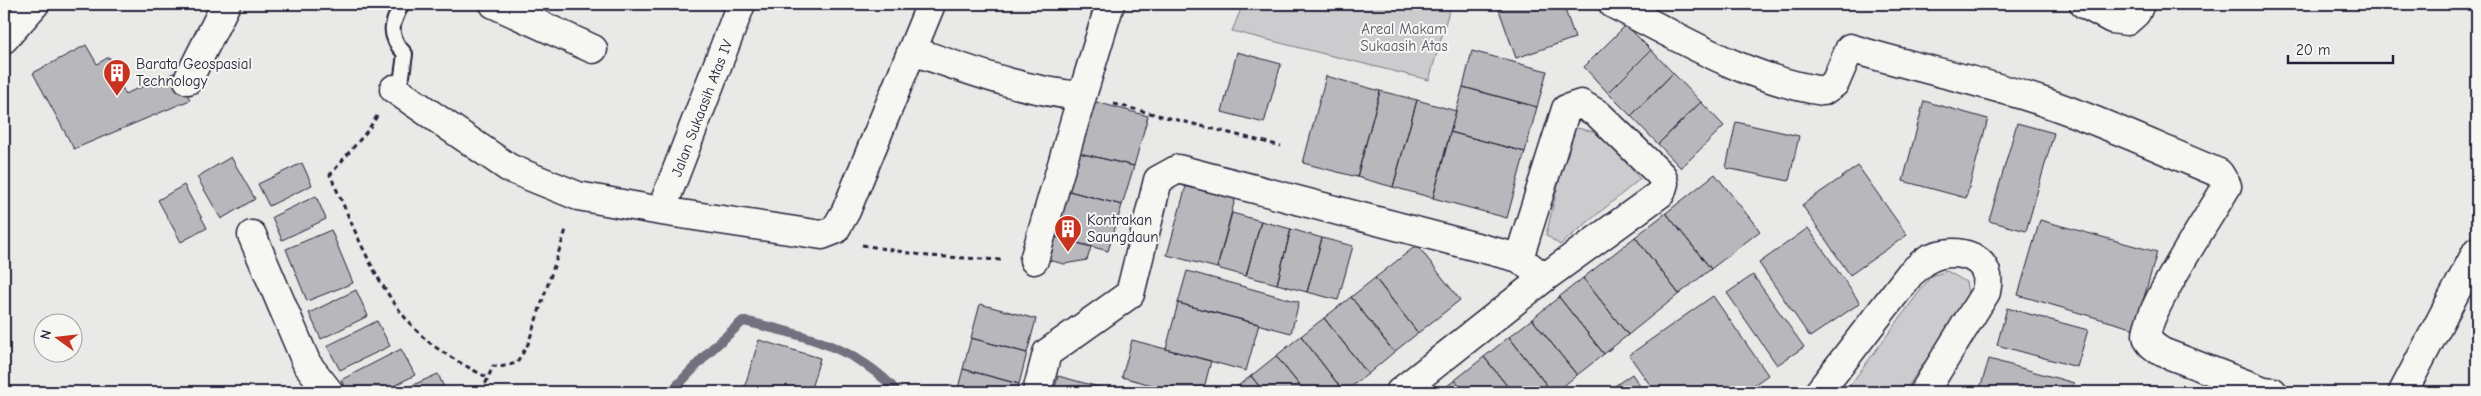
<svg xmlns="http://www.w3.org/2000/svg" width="2481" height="396" viewBox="0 0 2481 396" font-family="'Comic Neue',sans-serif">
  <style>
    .green { fill: #ccccce; stroke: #777784 }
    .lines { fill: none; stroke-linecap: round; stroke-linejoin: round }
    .stream { stroke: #71717f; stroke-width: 10 }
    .building { fill: #b8b8bc; stroke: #22223b }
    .service-casing { stroke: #22223b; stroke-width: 18 }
    .minor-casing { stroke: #22223b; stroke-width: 31 }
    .path { stroke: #22223b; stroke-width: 3; stroke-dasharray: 5 4; stroke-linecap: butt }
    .service { stroke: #f6f6f2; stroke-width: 14 }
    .minor { stroke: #f6f6f2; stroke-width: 28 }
    .labels { text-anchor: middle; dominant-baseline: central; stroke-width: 4; stroke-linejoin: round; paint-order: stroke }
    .park-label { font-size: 15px; fill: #555567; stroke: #f6f6f2 }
    .poi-label { font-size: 15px; fill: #22223b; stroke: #f6f6f2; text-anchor: start }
    .street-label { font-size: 15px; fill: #22223b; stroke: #f6f6f2 }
  </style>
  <rect width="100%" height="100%" fill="#e9e9e7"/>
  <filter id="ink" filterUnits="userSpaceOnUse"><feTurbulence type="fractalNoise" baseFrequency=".02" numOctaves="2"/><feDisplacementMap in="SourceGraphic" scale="10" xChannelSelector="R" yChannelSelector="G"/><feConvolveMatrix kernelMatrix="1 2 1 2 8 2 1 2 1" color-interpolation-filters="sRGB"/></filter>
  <g filter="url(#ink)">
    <path class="green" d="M1243,4h208l-22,76 -197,-49z
      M1572,127l28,6 40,46 -80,66 -14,-10z
      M1947,271l19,11 3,16 -65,94h-59l86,-116z"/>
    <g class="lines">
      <path class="stream" d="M671,392l41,-43 31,-28c57,13 115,26 154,71"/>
    </g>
    <path class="building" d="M1508,4h55l12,34 -59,20 -18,-51z
      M1626,25l25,25 -43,43 -24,-26z
      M86,45l11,19 12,-7 16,37 51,-22 14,28 -116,49 -41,-76z
      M1651,50l22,23 -42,43 -23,-23z
      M1472,51l75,20 -10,36 -74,-20z
      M1237,52l44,12 -17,59 -42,-11z
      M1673,73l28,29 -43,42 -27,-28z
      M1326,76l54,15 -23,86 -54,-14z
      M1463,87l74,20 -12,45 -75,-20z
      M1380,91l37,9 -24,87 -36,-10z
      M1417,100l39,11 -23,87 -40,-11z
      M1924,101l64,18 -22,79 -63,-17z
      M1096,102l52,14 -14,50 -59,-14 9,-34z
      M1701,102l23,24 -43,42 -23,-24z
      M1736,122l63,14 -10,45 -63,-13z
      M2017,123l37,10 -28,98 -37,-10z
      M1450,132l75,20 -18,66 -74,-20z
      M1075,152l59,14 -12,39 -57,-15z
      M231,157l24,42 -34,20 -24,-42z
      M302,163l10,22 -43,21 -11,-22z
      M1858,166l49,69 -57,40 -48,-70z
      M1715,174l45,57 -49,38 -45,-56z
      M184,185l23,43 -26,14 -23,-42z
      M1186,186l49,13 -18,69 -50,-13z
      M1065,190l57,15 -14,46 -56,-15z
      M316,196l10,23 -44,21 -10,-23z
      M1232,213l29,8 -15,55 -29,-8z
      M1666,213l45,56 -32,25 -44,-57z
      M2040,220l117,32 -22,77 -117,-34z
      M1261,221l30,8 -14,55 -31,-8z
      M1808,228l52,75 -50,34 -51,-74z
      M1291,229l31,9 -15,54 -30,-8z
      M331,230l22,53 -46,18 -21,-52z
      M1052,236l39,11 -4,13 -23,4 -19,-5z
      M1635,237l44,57 -51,41 -45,-57z
      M1322,238l31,8 -15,54 -31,-8z
      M1417,245l43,55 -42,33 -43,-55z
      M1187,271l112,31 -8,31 -113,-30z
      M1753,275l51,72 -27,18 -50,-72z
      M1375,278l43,55 -24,19 -43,-55z
      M1583,278l45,57 -24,19 -45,-57z
      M356,290l12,26 -47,23 -12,-26z
      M1713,296l55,79 -24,17h-89l-26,-37z
      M1351,297l43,55 -26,22 -44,-56z
      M1559,297l45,57 -27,21 -45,-56z
      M1178,303l81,21 -13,47 -80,-22z
      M980,304l56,15 -9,34 -56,-15z
      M2007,308l81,22 -11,37 -80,-22z
      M1324,318l44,56 -24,18 -43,-56z
      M1532,319l45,56 -21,17h-4l-43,-55z
      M377,321l13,25 -50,24 -13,-24z
      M1301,336l43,56h-39l-29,-36z
      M1509,337l43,55h-40l-28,-35z
      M971,338l56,15 -8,31 -56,-15z
      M759,340l61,18 -10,34h-67z
      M1132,340l79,21 -8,31h-25l-56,-15z
      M401,349l14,26 -33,17h-34l-7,-12z
      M1276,356l29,36h-41l-13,-16z
      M1484,357l28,35h-47l-10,-12z
      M1989,359l85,24 -2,9h-93z
      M963,369l56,15 -3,8h-59z
      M438,374l8,18h-49z
      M1632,374l12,18h-38z
      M1058,376l41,11 -1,5h-44z
      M1251,376l13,16h-34z
      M1455,380l10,12h-26z
      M1099,387l21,5h-22z"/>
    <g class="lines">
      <defs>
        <path id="service" d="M402,76l3,-22c-18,-19 -14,-30 -3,-50"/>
        <path id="minor" d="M494,4l99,45
          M1613,4c69,35 133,75 210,87l12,-8 15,-35c64,20 130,32 194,54 60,20 117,47 175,71l8,13c-16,28 -80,123 -80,149 1,9 8,12 15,17l102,39 9,1
          M2084,4l28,15 15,2 9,-8 4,-9
          M4,39l31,-35
          M913,51c56,19 110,40 169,45l28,-92
          M188,80l38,-76
          M394,89l115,79 69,28 83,15 161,24 13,-5 11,-19 85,-207
          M661,211l80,-207
          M252,235l55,129 22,28
          M1034,260l48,-164
          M1037,392l10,-39 83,-59 28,-114 20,-11 341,89
          M1400,392l144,-114 117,-85 3,-10 -2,-7 -64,-62 -17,-10 -15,5 -47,149 25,20
          M1819,392l91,-118c6,-5 12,-11 18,-15 19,-10 53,-9 59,17 1,5 0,11 -1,16l-62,100
          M2403,392l74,-141"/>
      </defs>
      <use href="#service" class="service-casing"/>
      <use href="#minor" class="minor-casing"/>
      <path class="path" d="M1114,104l167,42
        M377,116l-9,14 -38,45c26,56 47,118 93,162 16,15 45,30 65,41
        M862,245l66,11 75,4
        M482,392l11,-26 7,1 17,-4 11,-19 39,-117"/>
      <use href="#service" class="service"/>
      <use href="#minor" class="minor"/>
    </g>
  </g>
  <defs>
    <symbol id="building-pin" viewBox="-11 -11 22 30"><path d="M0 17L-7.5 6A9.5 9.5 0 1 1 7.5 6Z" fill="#c8321e" stroke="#f6f6f2"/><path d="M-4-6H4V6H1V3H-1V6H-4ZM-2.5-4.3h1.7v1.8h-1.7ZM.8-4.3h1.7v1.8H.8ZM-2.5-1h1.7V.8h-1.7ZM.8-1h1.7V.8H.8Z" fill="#fff"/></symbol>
  </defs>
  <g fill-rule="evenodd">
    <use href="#building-pin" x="101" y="57" width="32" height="43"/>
    <use href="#building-pin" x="1052" y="213" width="32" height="43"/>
  </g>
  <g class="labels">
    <g class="park-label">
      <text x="1404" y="29">Areal Makam<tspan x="1404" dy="17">Sukaasih Atas</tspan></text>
    </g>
    <g class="poi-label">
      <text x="136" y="64">Barata Geospasial<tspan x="136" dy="17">Technology</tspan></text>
      <text x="1087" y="220">Kontrakan<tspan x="1087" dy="17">Saungdaun</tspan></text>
    </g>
    <g class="street-label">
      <text transform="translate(702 108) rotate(-69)">Jalan Sukaasih Atas IV</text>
    </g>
  </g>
  <rect width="2481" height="396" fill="none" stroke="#f6f6f2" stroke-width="20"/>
  <rect x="10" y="10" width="2461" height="376" fill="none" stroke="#22223b" stroke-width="2" filter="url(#ink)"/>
  <g transform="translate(58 338) rotate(285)"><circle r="24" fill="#f6f6f2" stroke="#a1a1a9"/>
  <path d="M0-4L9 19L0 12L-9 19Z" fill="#c8321e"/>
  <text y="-8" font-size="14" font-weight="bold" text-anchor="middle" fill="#22223b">N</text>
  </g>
  <path d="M2288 55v8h105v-8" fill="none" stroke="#22223b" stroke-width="2.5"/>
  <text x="2296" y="55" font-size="15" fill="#22223b" stroke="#f6f6f2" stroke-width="4" paint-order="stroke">20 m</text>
</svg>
